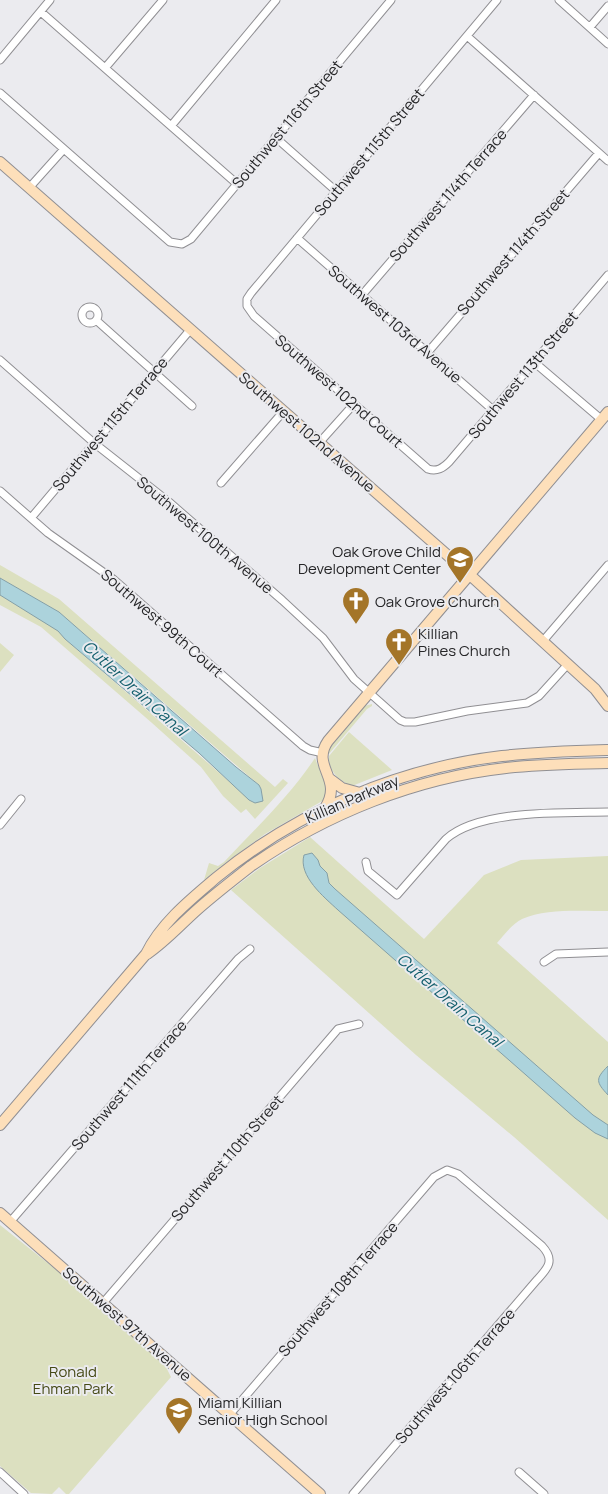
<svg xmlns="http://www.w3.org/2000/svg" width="608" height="1494" viewBox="0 0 608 1494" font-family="Manrope,sans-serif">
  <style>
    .green { fill: #dce0c0; fill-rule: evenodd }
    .water { fill: #acd3dc; stroke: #849fa6 }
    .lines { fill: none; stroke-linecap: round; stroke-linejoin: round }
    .street-casing { stroke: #908f93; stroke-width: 9 }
    .secondary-casing { stroke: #908f93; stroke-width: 12 }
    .street { stroke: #fff; stroke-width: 7 }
    .secondary { stroke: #fddfba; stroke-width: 10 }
    .labels { text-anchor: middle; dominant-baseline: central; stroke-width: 4; stroke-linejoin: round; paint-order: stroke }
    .street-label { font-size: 15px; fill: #262628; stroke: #ebebef }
    .poi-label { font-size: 15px; fill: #262628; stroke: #ebebef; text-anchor: start }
    .park-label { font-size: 15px; fill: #454915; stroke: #ebebef }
    .water-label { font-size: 16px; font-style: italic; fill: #15606e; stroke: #ebebef }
  </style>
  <rect width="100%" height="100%" fill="#ebebef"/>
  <path class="green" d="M0,565l59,34 216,188 8,-8 5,4 -33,36 -9,-10 -5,4 -18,-17 -22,-29 -49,-44 -111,-96 -41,-22v-10l59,36 6,8 188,163 10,-1 -2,-12 -2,-4 -200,-173 -59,-34z
    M0,643l14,12 -14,17z
    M372,704v2l-5,3 -39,46 3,-11 33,-38z
    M349,732l43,38 -40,16c-13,-5 -24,-15 -23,-30z
    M315,758l13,33 -4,9 -59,34 -36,26 -25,20 5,-17 9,3 6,-4c31,-33 66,-66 91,-104z
    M310,837l114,102 60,-64 37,-15 87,-4v55c-25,0 -62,-3 -86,8 -10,5 -18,16 -25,24l111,99v178l-94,-83 -98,-82 -185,-165 29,-22zM312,854l6,6 2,6 7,7 2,10 6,6 45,40c-25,-16 -81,-39 -76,-74z
    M0,1225l54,43 111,97 6,12 -102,117h-3l-7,-7 -7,7 -21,-1 -31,-27z"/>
  <path class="water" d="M0,578l59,34 177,155 23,18 2,4 2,12 -8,2 -6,-3 -50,-47 -134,-114 -7,-8 -58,-36z
    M312,853l6,7 2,6 7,7 2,10 6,6 258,226 15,10v14l-13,-6 -20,-15 -237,-208c-14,-13 -40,-34 -34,-55z
    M608,1066v29c-12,-13 -13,-16 0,-29z"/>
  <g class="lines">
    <defs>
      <path id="street" d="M497,0l-246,293 -4,6v7l7,10 174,153c9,3 15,-1 21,-7l159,-187
        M559,0l49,44
        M41,12l195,171
        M590,27l18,-21
        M467,36l141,125
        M0,60l50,-60
        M105,68l58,-68
        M0,93l170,149 12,2 9,-5 200,-239
        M171,126l105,-126
        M275,137l61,54
        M29,188l35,-39
        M297,238l196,172
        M362,295l172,-200
        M82 315a8 8 0 1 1 16 0a8 8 0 1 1-16 0Z
        M96,320l96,86
        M428,352l171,-199
        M0,360l94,83 75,59 113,98 41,38 31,41 46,41 5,2h10l52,-11 60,-8 12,-7 29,-32
        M534,362l68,58
        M319,443l35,-39
        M221,483l62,-71
        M0,491l48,42 65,46 190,167 7,4 13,3
        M31,518l159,-188
        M543,641l65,-76
        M0,825l21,-26
        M366,862l2,9 29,24 49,-56c33,-30 119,-26 162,-27
        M544,962l12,-8 52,-2
        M10,1222l228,-263 12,-10
        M103,1303l235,-274 21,-5
        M230,1414l204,-237 13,-7 11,4 84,72c14,15 5,23 -6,35l-183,213
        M0,1472l24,22
        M519,1472l25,22"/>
      <path id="secondary" d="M0,162l470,413 125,114 13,17
        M330,779l12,9 18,5
        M325,808c19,-30 -15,-41 3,-67l280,-329
        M147,954c19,-13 34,-30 51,-45 17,-15 35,-29 53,-43 75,-52 164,-88 255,-98 34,-4 68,-4 102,-5
        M0,1125l146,-171c15,-31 45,-55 71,-77 81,-66 182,-109 285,-121 35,-4 71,-5 106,-6
        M0,1213l320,281"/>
    </defs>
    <use href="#street" class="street-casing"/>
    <use href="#secondary" class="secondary-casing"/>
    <use href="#street" class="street"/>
    <use href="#secondary" class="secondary"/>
  </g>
  <defs>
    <symbol id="school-pin" viewBox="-11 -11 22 30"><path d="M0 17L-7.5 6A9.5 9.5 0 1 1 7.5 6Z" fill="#a47528" stroke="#ebebef"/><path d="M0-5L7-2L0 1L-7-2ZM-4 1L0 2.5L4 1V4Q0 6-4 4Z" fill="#fff"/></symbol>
    <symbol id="church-pin" viewBox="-11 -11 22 30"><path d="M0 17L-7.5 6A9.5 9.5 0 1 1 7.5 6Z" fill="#a47528" stroke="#ebebef"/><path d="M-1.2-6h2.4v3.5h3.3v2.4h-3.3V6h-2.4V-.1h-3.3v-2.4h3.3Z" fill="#fff"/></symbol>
  </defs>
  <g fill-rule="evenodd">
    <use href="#school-pin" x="444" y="544" width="32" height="43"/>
    <use href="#church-pin" x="340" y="585" width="32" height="43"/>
    <use href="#church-pin" x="383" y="626" width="32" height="43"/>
    <use href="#school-pin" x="163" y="1395" width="32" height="43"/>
  </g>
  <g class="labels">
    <g class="street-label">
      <text transform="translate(287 124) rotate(-50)">Southwest 116th Street</text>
      <text transform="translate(369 152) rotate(-50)">Southwest 115th Street</text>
      <text transform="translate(448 195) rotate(-49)">Southwest 114th Terrace</text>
      <text transform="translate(513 252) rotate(-49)">Southwest 114th Street</text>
      <text transform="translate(395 324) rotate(41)">Southwest 103rd Avenue</text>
      <text transform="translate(523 375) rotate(-50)">Southwest 113th Street</text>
      <text transform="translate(339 391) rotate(41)">Southwest 102nd Court</text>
      <text transform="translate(110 424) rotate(-50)">Southwest 115th Terrace</text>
      <text transform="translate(307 432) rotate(41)">Southwest 102nd Avenue</text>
      <text transform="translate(205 535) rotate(40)">Southwest 100th Avenue</text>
      <text transform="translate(162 623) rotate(41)">Southwest 99th Court</text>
      <text transform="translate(352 799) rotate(-23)">Killian Parkway</text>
      <text transform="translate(129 1085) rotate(-49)">Southwest 111th Terrace</text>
      <text transform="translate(227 1158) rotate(-49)">Southwest 110th Street</text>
      <text transform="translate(338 1289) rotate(-49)">Southwest 108th Terrace</text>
      <text transform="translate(127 1324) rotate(41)">Southwest 97th Avenue</text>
      <text transform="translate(455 1376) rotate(-49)">Southwest 106th Terrace</text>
    </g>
    <g class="poi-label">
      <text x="441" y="551" text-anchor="end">Oak Grove Child<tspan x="441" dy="17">Development Center</tspan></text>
      <text x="375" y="601">Oak Grove Church</text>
      <text x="418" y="633">Killian<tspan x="418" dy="17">Pines Church</tspan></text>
      <text x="198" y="1402">Miami Killian<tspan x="198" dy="17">Senior High School</tspan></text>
    </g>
    <g class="park-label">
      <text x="73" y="1371">Ronald<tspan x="73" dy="17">Ehman Park</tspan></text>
    </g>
    <g class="water-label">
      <text transform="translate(135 688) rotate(42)">Cutler Drain Canal</text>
      <text transform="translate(450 1000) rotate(41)">Cutler Drain Canal</text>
    </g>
  </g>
</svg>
